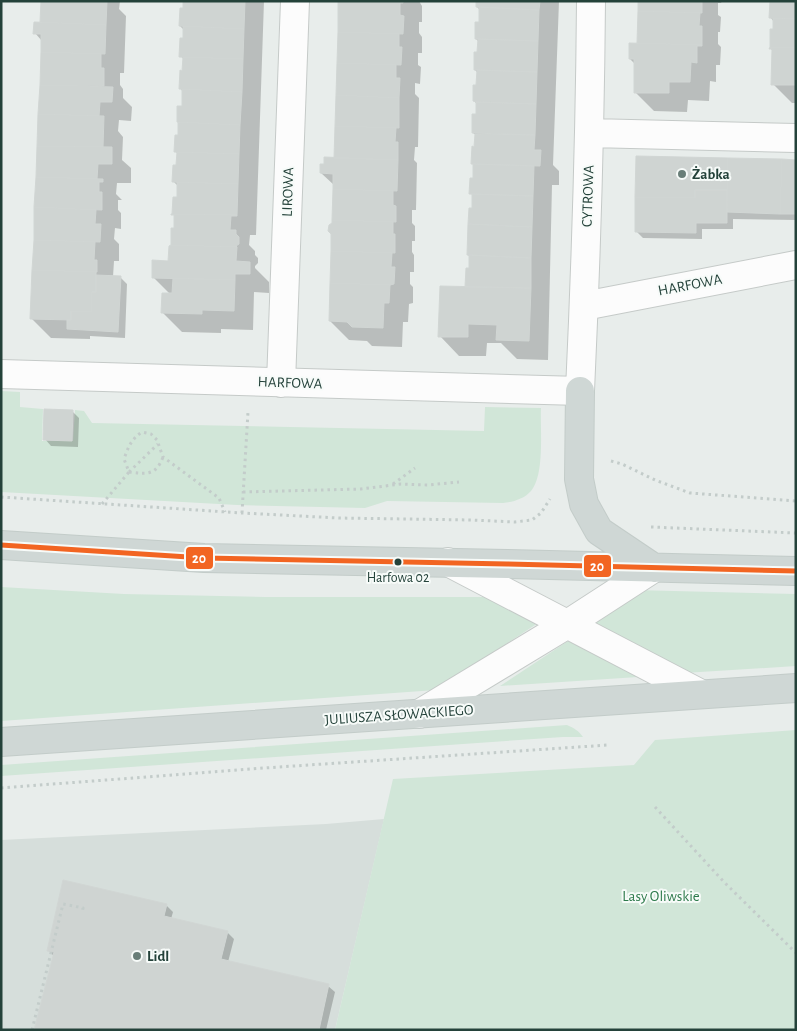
<svg xmlns="http://www.w3.org/2000/svg" width="797" height="1031" viewBox="0 0 797 1031" font-family="'Alegreya Sans',sans-serif">
  <style>
    .built { fill: #d6dedb }
    .green { fill: #d1e6d8 }
    .shadow { fill: #0003 }
    .building { fill: #cfd4d2; stroke: #d1d6d4 }
    .lines { fill: none; stroke-linecap: round; stroke-linejoin: round }
    .minor-casing { stroke: #c5cac8; stroke-width: 30 }
    .major-casing { stroke: #c3ccc9; stroke-width: 30 }
    .path { stroke: #c3ccca; stroke-width: 3; stroke-dasharray: 2.5 4; stroke-linecap: butt }
    .minor { stroke: #fcfcfc; stroke-width: 28 }
    .major { stroke: #cfd7d5; stroke-width: 28 }
    .bus-1-casing { stroke: #f7fbf9; stroke-width: 9 }
    .bus-1 { stroke: #f26522; stroke-width: 5 }
    .poi-dot { fill: #697e78; stroke: #f7fbf9; stroke-width: 2 }
    .bus-dot { fill: #24423a; stroke: #f7fbf9; stroke-width: 2 }
    .labels { text-anchor: middle; dominant-baseline: central; stroke-width: 4; stroke-linejoin: round; paint-order: stroke }
    .bus-label { font-size: 14px; fill: #24423a; stroke: #f7fbf9 }
    .poi-label { font-size: 15px; font-weight: bold; fill: #24423a; stroke: #f7fbf9; text-anchor: start }
    .street-label { font-size: 15px; fill: #24423a; stroke: #f7fbf9 }
    .park-label { font-size: 15px; fill: #2d7a4b; stroke: #f7fbf9 }
    .line-badge { stroke: #f7fbf9; stroke-width: 2 }
    .badge-label { font-size: 14px; text-anchor: middle; font-weight: bold; fill: #fff }
  </style>
  <rect width="100%" height="100%" fill="#e8edeb"/>
  <path class="built" d="M384,819l-49,211h-334v-190l325,-16z"/>
  <path class="green" d="M1,391l19,1v15l23,2 -1,32h31l2,-31 9,1 8,12 392,8 1,-24 56,1c-1,22 4,66 -10,83 -7,8 -18,11 -28,12l-116,-2 -22,7 -128,-3 -236,-13z
    M1,587l123,7 141,3h226l47,26 -102,67 -435,31z
    M634,590l162,4v72l-112,7 -99,-52z
    M568,641l70,36 -138,9z
    M567,725c7,3 12,6 16,12h-20l-562,39v-11z
    M796,730v300h-461l58,-251 241,-14 21,-25z"/>
  <path class="shadow" d="M42,1h78l-1,8 7,7 -2,57h-4v12l3,4v9l9,9 -1,14 -12,-1 -1,11 5,6 -1,23 9,8v15h-14l-1,11 6,6h-4v10l3,3v16l-6,-1 -1,11 5,5v17h-5l-1,16h7l7,7 -2,54 -35,-2v3l-39,-1 -19,-19 10,-267v-11l-7,-8 7,-9z
    M185,1h79l-8,234h-6l-1,10 6,6v4l3,3v5l-3,3v2l14,14v11l-15,-1 -1,38 -32,-1v4l-39,-1 -20,-20 8,-18 -17,-17 17,-15 5,-32 1,-14 -2,-2v-16h4v-12l-5,-5 4,-15 1,-12 -3,-3 4,-15 4,-29v-15l-3,-4 3,-16 1,-12 -3,-4 3,-17v-9l-4,-4 4,-17z
    M340,1h79l3,5v16h-3v11l3,4v16h-4v12l3,2 -1,17 -5,-1v11l4,4 -1,49h-3l-1,13 3,3 -1,47h-4v13l3,3v15h-3v11l2,3v17h-4v12l3,3v16l-4,1 -1,18h-5l-1,25 -30,-1 -5,-5 -18,-1 -19,-19 4,-136 -13,-12 14,-14z
    M477,1h82l-6,164 6,6v14h-7l-4,175 -31,-1 -16,-16h-14l-1,13h-27l-19,-20 26,-48 4,-19v-12l-2,-2 5,-45v-14l-2,-3 3,-14v-13l-2,-3 3,-15 1,-13 -3,-2 4,-18v-11l-3,-3 4,-15v-13l-3,-3 3,-17 1,-11 -3,-3 4,-16v-13l-3,-3z
    M639,1h83l-1,2h-3v12l3,2 -1,15h-2v12l3,3 -1,18h-4v17l-6,-1 -1,20 -21,-1 -1,12 -33,-1 -19,-19v-28l-5,-5 8,-15z
    M796,1v102h-4l-19,-19v-33l-3,-3 4,-18v-8l-3,-4z
    M637,157l159,4v59l-63,-1v10h-31v10l-59,-1 -7,-7z
    M72,411l7,7 -1,29 -27,-1 -6,-7z
    M166,905l7,7 -2,7 56,13 7,7 -6,23 100,24 7,6 -9,38h-290l18,-74 -6,-6z"/>
  <path class="building" d="M41,1h66l-1,24 -66,-3z
    M183,1h62l-1,28 -65,-3 1,-18h3z
    M338,1h65v2l-65,-1z
    M476,1h64l-1,9 -63,-3z
    M638,1h64v12l-64,-2z
    M770,1h26v18l-27,-1z
    M338,2l62,1v12l4,1 -1,18 -65,-2z
    M479,7l60,3 -1,31 -63,-2v-17h4z
    M638,11l62,2 -1,13h3v19l-65,-2z
    M773,18l23,1v29l-26,-1v-18h3z
    M34,22l72,3 -1,29 -64,-2v-18h-8z
    M183,26l61,3 -1,30 -64,-2 1,-19h3z
    M338,32l61,2v13h3l-1,18 -64,-2z
    M478,39l60,2 -1,31 -63,-2v-18h3z
    M629,43l73,2v1h-5v17l-6,-1 -1,20h-21v11h-35v-34h-5z
    M770,47l26,1v37h-25l1,-36h-3z
    M41,52l60,2v14h3v18l-64,-1z
    M183,57l60,2 -1,33 -63,-3 1,-19 2,1z
    M337,63l59,2v13h4l-1,20 -63,-3z
    M477,70l60,2 -1,32 -60,-2 -3,-1v-16h3z
    M40,85l73,2 -1,15h-12l-1,14 -61,-2z
    M182,89l60,3 -2,33 -63,-3v-16h5z
    M336,95l63,3v30l-64,-2z
    M476,102l60,2 -1,31 -63,-2v-19h4z
    M38,114l66,2 -1,31 -66,-1z
    M178,122l62,3 -1,29 -65,-2 1,-17h3z
    M335,126l61,2 -1,14h3v18l-64,-2z
    M475,134l60,1 -1,15h7l-1,16 -69,-2 1,-18 2,1z
    M37,146l75,1v17h-14l-1,15 -61,-2z
    M177,152l62,2 -1,30 -66,-2 1,-17h3z
    M636,156l92,2 -1,32h-32v8l-60,-1z
    M324,157l74,3 -1,31 -64,-2v-15l-13,-1v-9h4z
    M728,158l54,1 -2,55 -53,-2z
    M782,159l14,1v54h-16z
    M473,164l61,2 -1,30 -64,-2 1,-16h3z
    M36,177l67,2v3h-4v10h3v18l-68,-3z
    M177,182l61,2 -1,31 -65,-1 1,-17h4z
    M333,189l60,2v14l3,1v16l-64,-2z
    M695,190h32v33h-31v10l-61,-1v-35l60,1z
    M472,194l61,2 -1,31 -64,-3 1,-16h3z
    M34,207l62,3 -1,14h6l-1,18 -66,-2z
    M171,214l66,1v1h-6l-1,14h6v4l3,3v7l-3,2 1,1 -66,-2v-17h3v-13h-3z
    M332,220l61,2v12h2v19l-64,-2v-17l-3,-3 1,-6 3,-2z
    M468,224l64,3 -1,31 -64,-3z
    M34,240l61,2 -1,18h3v12l-65,-2z
    M171,245l66,2 -1,14 14,1v12h-15v6l-83,-2v-18l16,1 1,-15z
    M331,251l61,2 -1,14h4l-1,17 -4,1 -60,-2z
    M469,255l62,3v30l-66,-1 1,-19h3z
    M32,270l64,2v20h-4l-1,20 -20,-1v9l-41,-1z
    M96,275l25,1 -3,56 -51,-3v-9h4v-9l20,1 1,-20h4z
    M173,278l62,2 -1,31 -32,-1v4l-41,-1 1,-20h10z
    M330,283l60,2 -1,18h-5l-1,25 -31,-1 -5,-5 -18,-1z
    M440,286l91,2 -2,53 -33,-1 1,-15 -29,-1v13h-30z
    M44,409l29,1 -1,31 -29,-1z
    M63,880l104,24 -3,12 64,15 -7,28 108,25 -10,46h-285l20,-78 -7,-1z"/>
  <g class="lines">
    <defs>
      <path id="minor" d="M590,133l206,5
        M584,306l212,-41
        M1,374l579,17c6,-130 10,-260 11,-390
        M281,383l14,-382
        M448,562l253,132
        M419,714l147,-89 88,-57"/>
      <path id="major" d="M580,391l-1,88 5,25 15,27 55,37
        M1,545l203,13 303,6 289,7
        M1,742l795,-54"/>
    </defs>
    <use href="#minor" class="minor-casing"/>
    <use href="#major" class="major-casing"/>
    <path class="path" d="M611,461l11,3 33,16 35,13 106,8
      M129,472c17,2 27,4 34,-15
      M129,472l29,-28
      M393,484l22,-16
      M243,492l118,-3 40,-5 27,1 31,-3
      M1,497l241,16 97,5 133,2 43,2 17,-2 9,-7 9,-14
      M102,504l27,-32 -5,-13c4,-11 7,-20 18,-27l9,2 6,6 6,17 56,41 6,14
      M242,513l6,-101
      M651,527l145,6
      M1,788l263,-20 344,-23
      M655,807l69,75 72,71
      M32,1030l31,-126 20,4 -1,5"/>
    <use href="#minor" class="minor"/>
    <use href="#major" class="major"/>
    <defs>
      <path id="bus-1" d="M1,545l203,13 303,6 289,7"/>
    </defs>
    <use href="#bus-1" class="bus-1-casing"/>
    <use href="#bus-1" class="bus-1"/>
  </g>
  <g class="poi-dot">
    <circle cx="682" cy="174" r="5"/>
    <circle cx="137" cy="956" r="5"/>
  </g>
  <circle class="bus-dot" cx="398" cy="562" r="4.5"/>
  <g class="labels">
    <g class="bus-label">
      <text x="398" y="578">Harfowa 02</text>
    </g>
    <g class="poi-label">
      <text x="692" y="174">Żabka</text>
      <text x="147" y="956">Lidl</text>
    </g>
    <g class="street-label">
      <text transform="translate(288 192) rotate(-88)">LIROWA</text>
      <text transform="translate(588 196) rotate(-88)">CYTROWA</text>
      <text transform="translate(690 285) rotate(-11)">HARFOWA</text>
      <text transform="translate(290 383) rotate(2)">HARFOWA</text>
      <text transform="translate(399 715) rotate(-4)">JULIUSZA SŁOWACKIEGO</text>
    </g>
    <g class="park-label">
      <text x="661" y="896">Lasy Oliwskie</text>
    </g>
  </g>
  <g class="line-badge">
    <rect x="185" y="546" width="29" height="24" rx="5" fill="#f26522"/>
    <rect x="583" y="554" width="29" height="24" rx="5" fill="#f26522"/>
  </g>
  <g class="badge-label">
    <text x="199" y="563">20</text>
    <text x="597" y="571">20</text>
  </g>
  <rect width="797" height="1031" fill="none" stroke="#24423a" stroke-width="5"/>
</svg>
